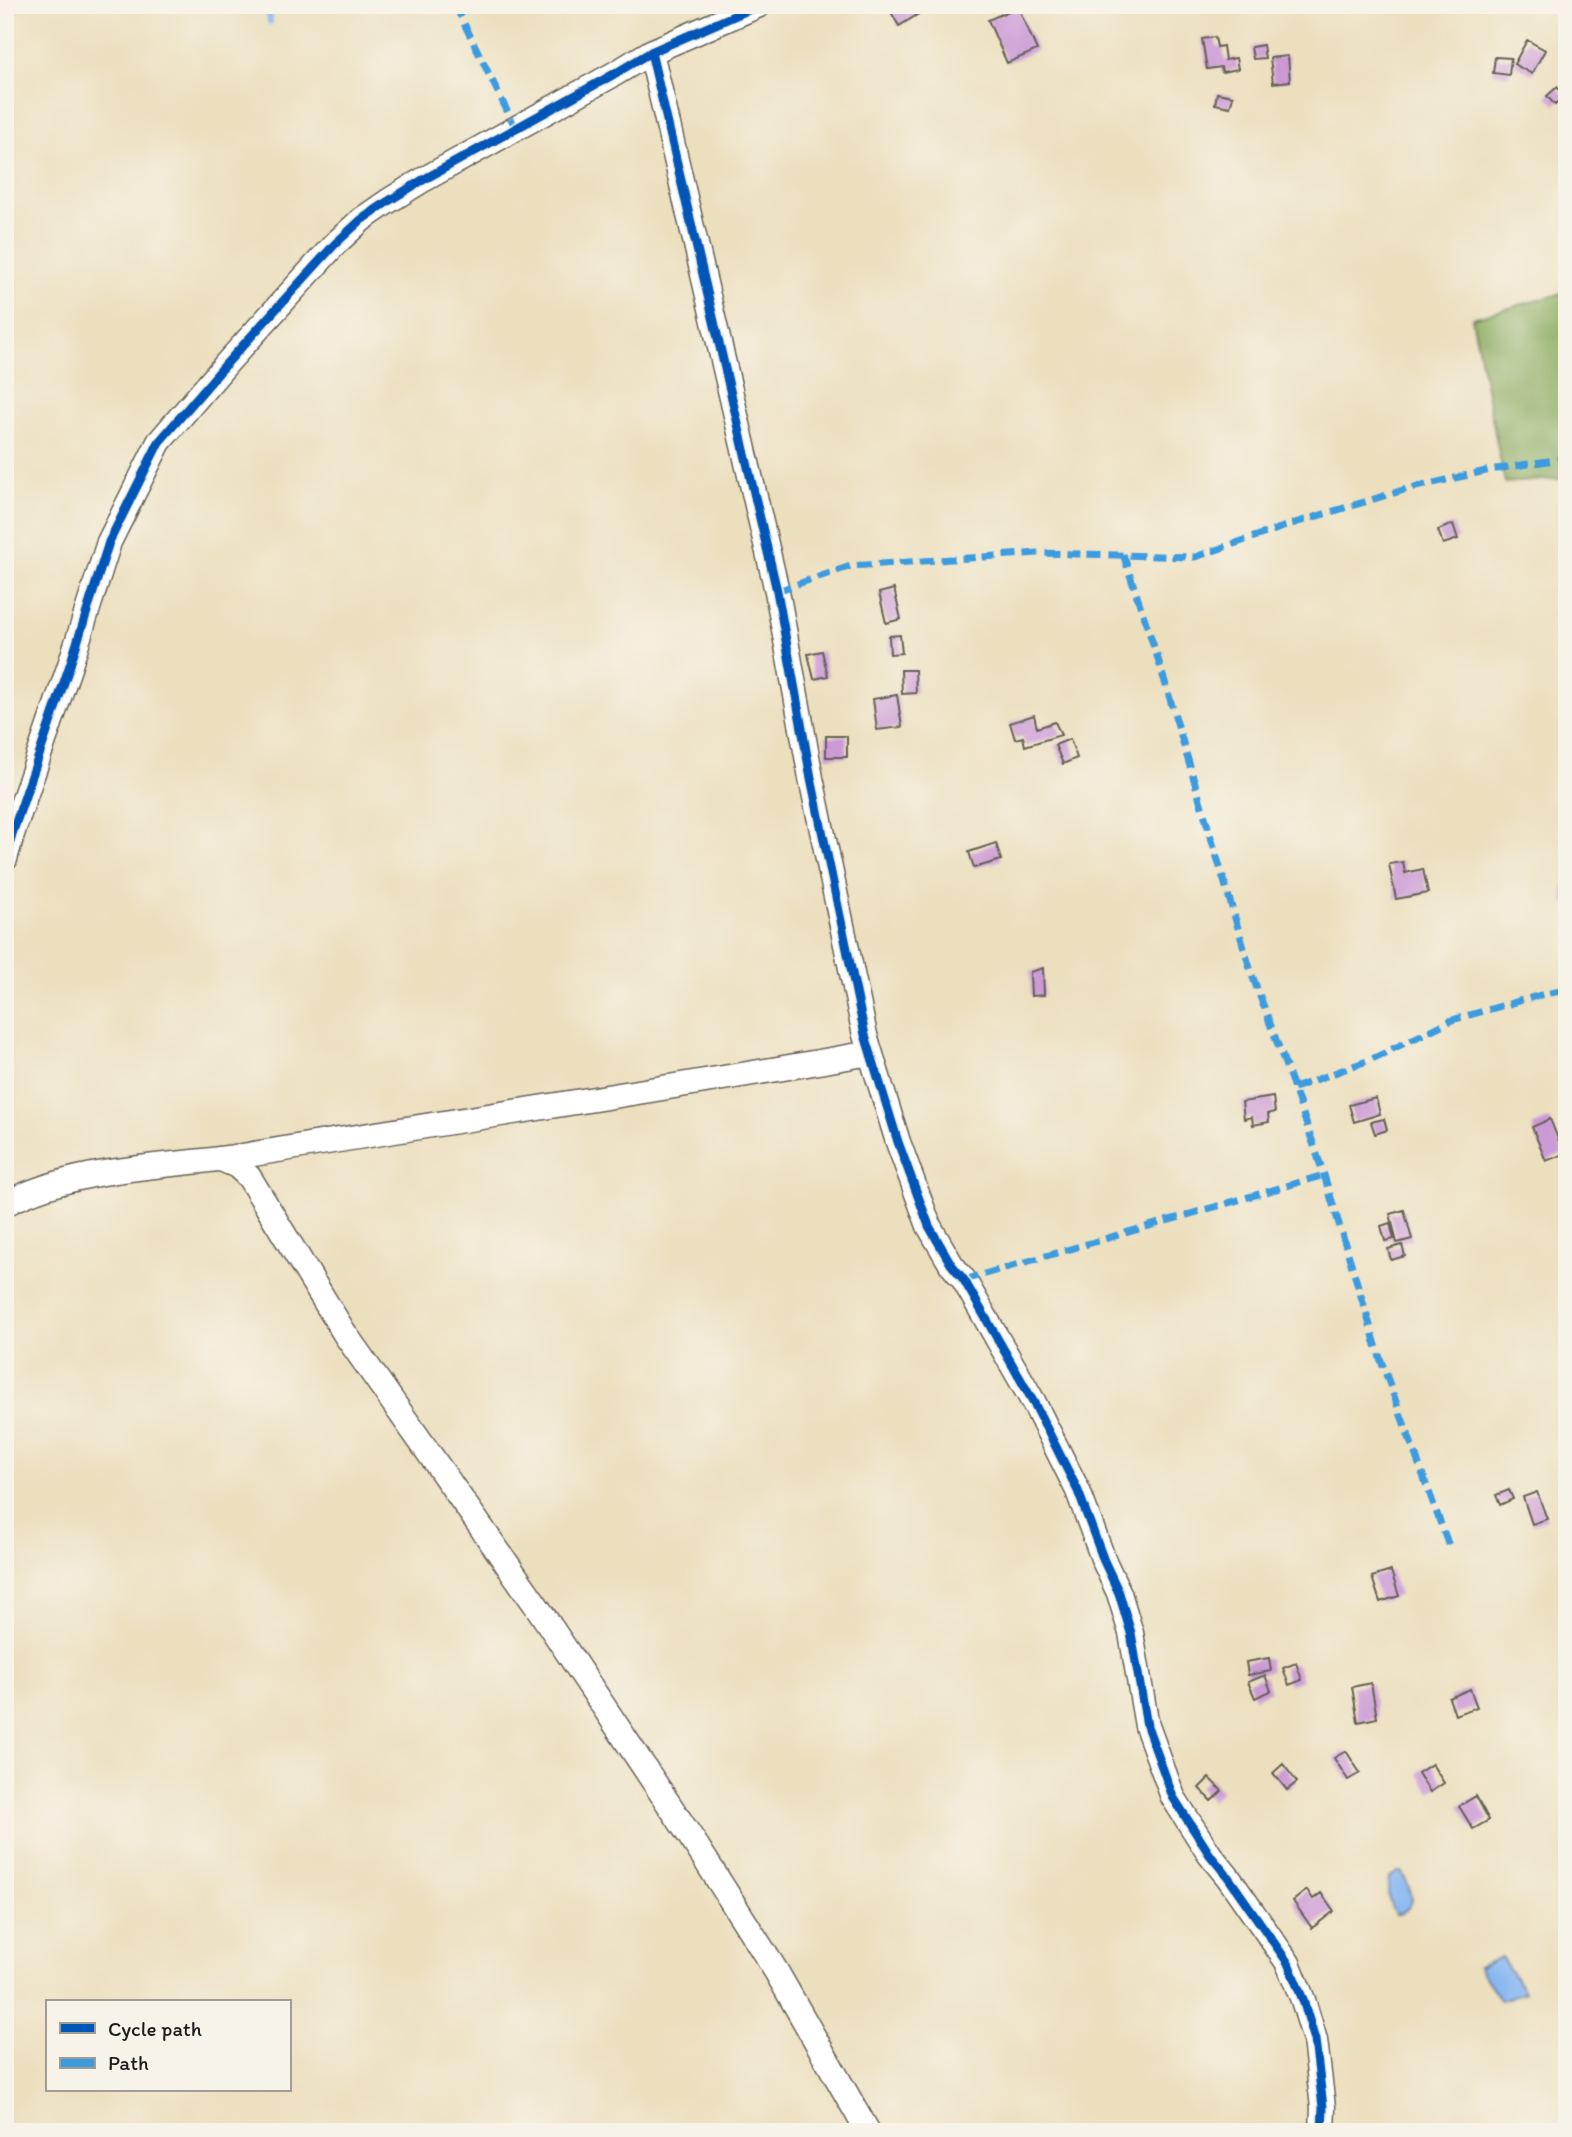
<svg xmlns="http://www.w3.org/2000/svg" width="1572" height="2137" viewBox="0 0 1572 2137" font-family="Itim,sans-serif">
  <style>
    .forest { fill: #8aac60; stroke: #53643e; stroke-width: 2 }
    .water { fill: #86b6f2; stroke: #516987; stroke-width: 2 }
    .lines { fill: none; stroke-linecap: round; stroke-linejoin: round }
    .stream { stroke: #86b6f2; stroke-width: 6 }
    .building { fill: #cb9ad6 }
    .street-casing { stroke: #656055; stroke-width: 27 }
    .street { stroke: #fff; stroke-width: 24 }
    .quiet { stroke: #3c9bdf; stroke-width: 7; stroke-dasharray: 14 7; stroke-linecap: butt }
    .cycleway-casing { stroke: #f7f3e8; stroke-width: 13 }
    .cycleway { stroke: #0057b8; stroke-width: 9 }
  </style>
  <rect width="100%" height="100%" fill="#f7f3e8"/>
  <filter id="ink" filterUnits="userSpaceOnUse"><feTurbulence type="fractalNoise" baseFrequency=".0143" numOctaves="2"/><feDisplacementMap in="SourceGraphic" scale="14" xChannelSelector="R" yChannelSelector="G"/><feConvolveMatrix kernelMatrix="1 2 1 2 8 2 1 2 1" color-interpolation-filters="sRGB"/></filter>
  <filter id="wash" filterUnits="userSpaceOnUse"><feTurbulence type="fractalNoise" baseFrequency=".00686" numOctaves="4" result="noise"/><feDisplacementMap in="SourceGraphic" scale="28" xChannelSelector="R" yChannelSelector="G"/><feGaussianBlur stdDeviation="1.57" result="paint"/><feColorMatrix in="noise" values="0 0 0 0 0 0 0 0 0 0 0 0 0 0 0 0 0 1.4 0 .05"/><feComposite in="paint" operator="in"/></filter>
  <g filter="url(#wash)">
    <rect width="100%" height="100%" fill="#ecdfbe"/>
    <path class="forest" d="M1567,292v186l-62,5 -33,-165z"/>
    <path class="water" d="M1398,1872h4c8,20 20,33 -6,43 -8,-11 -9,-24 -7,-37z
      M1501,1957l24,35 -24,8 -23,-33z"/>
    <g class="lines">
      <path class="stream" d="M268,5l2,17"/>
    </g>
    <g id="blocks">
      <path class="building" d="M887,5h46l-34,21z
        M1018,7l19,43 -30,13 -19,-43z
        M1215,37l2,10 6,-1 2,14 11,-2 2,11 -16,3 -1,-5 -14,2 -5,-30z
        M1527,40l18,10 -13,24 -18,-10z
        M1263,45l2,13 -12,1 -2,-12z
        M1288,56l2,25 -17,2 -3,-25z
        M1495,57l16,1 -2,17 -16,-2z
        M1557,87l8,9 -10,9 -8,-9z
        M1217,93l16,3 -3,11 -15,-3z
        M1453,524l5,15 -15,5 -5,-14z
        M894,589l7,30 -15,4 -7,-30z
        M900,635l2,18 -12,1 -1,-18z
        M822,651l6,25 -14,3 -6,-25z
        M901,670h14l1,23 -14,1z
        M897,695l5,32 -25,3 -4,-31z
        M1034,715l3,13 18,-6 6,13 -36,11 -2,-9 -8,2 -5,-16z
        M826,736h21v21h-21z
        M1070,739l7,19 -14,6 -8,-19z
        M996,843l5,17 -27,8 -5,-16z
        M1403,862l2,11 18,-4 5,24 -32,6 -7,-35z
        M1563,887h4v17h-3z
        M1043,968l1,27 -13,1 -1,-24z
        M1273,1097l2,15 -7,2 1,8 -16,3 -1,-8 -8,2 -2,-17z
        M1376,1098l4,16 -26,8 -5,-17z
        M1384,1119l3,11 -12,4 -4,-12z
        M1550,1119l14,35 -18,7 -14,-34z
        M1404,1210l8,29 -15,4 -7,-29z
        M1390,1223l4,16 -9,2 -4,-15z
        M1402,1245l3,11 -14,4 -3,-11z
        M1509,1490l4,9 -13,6 -4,-10z
        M1537,1492l10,27 -15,5 -9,-27z
        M1391,1571l8,25 -19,6 -8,-25z
        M1269,1658l2,13 -23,4 -2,-13z
        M1296,1663l6,17 -13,5 -6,-17z
        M1265,1675l6,16 -16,7 -7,-16z
        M1371,1683l6,35 -19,4 -6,-35z
        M1470,1689l7,18 -22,8 -6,-17z
        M1346,1751l14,22 -12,7 -14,-22z
        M1283,1764l14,18 -10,8 -14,-17z
        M1432,1764l12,19 -14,9 -12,-19z
        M1209,1778l13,13 -11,10 -12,-13z
        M1476,1796l13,24 -16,9 -14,-23z
        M1307,1890l6,9 8,-6 13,18 -22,17 -19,-27z"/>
    </g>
  </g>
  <g filter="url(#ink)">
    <use href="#blocks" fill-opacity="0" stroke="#656055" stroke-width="2"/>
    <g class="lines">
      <defs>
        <path id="street" d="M651,52l126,539 34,187 54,257 33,107 31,84 22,38 13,16 70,123 44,88 26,70 15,32 12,40 16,93 26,71 37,58 18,22 60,86 15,37 12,40 8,67 -1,25
          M5,859l7,-25 58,-169 39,-123 50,-100 68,-79 108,-119 26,-24 26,-18 34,-21 195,-108 35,-21 108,-47
          M221,1159l16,7 12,11 96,157 193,274 158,237 80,126 92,161
          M5,1204c75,-39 162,-36 243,-49 207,-35 415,-65 622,-102"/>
      </defs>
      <use href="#street" class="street-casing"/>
      <use href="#street" class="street"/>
      <path class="quiet" d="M455,5l61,124
        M1123,554l36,108 93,313 42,113 30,87 56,183 70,191
        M777,591l74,-25 189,-13 155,4 103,-35 109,-33 83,-19 77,-12
        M1294,1088l78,-29 80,-39 92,-26 23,-4
        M964,1280l360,-105"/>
      <defs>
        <path id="cycleway" d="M651,52l126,539 34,187 54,257 33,107 31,84 22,38 13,16 70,123 44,88 26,70 15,32 12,40 16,93 26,71 37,58 18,22 60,86 15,37 12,40 8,67 -1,25
          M5,859l7,-25 58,-169 39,-123 50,-100 68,-79 108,-119 26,-24 26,-18 34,-21 195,-108 35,-21 108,-47"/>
      </defs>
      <use href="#cycleway" class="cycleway-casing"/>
      <use href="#cycleway" class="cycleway"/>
    </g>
  </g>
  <rect width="1572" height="2137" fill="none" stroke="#f7f3e8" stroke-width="28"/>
  <rect x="46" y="2000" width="245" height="91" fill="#f7f3e8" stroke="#9f9d96" stroke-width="2"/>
  <rect x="60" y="2023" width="35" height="10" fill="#0057b8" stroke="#9f9d96" stroke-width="2"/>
  <text x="108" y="2036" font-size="21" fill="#1c1c1c">Cycle path</text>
  <rect x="60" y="2058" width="35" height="10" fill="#3c9bdf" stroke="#9f9d96" stroke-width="2"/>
  <text x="108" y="2070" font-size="21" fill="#1c1c1c">Path</text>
</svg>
